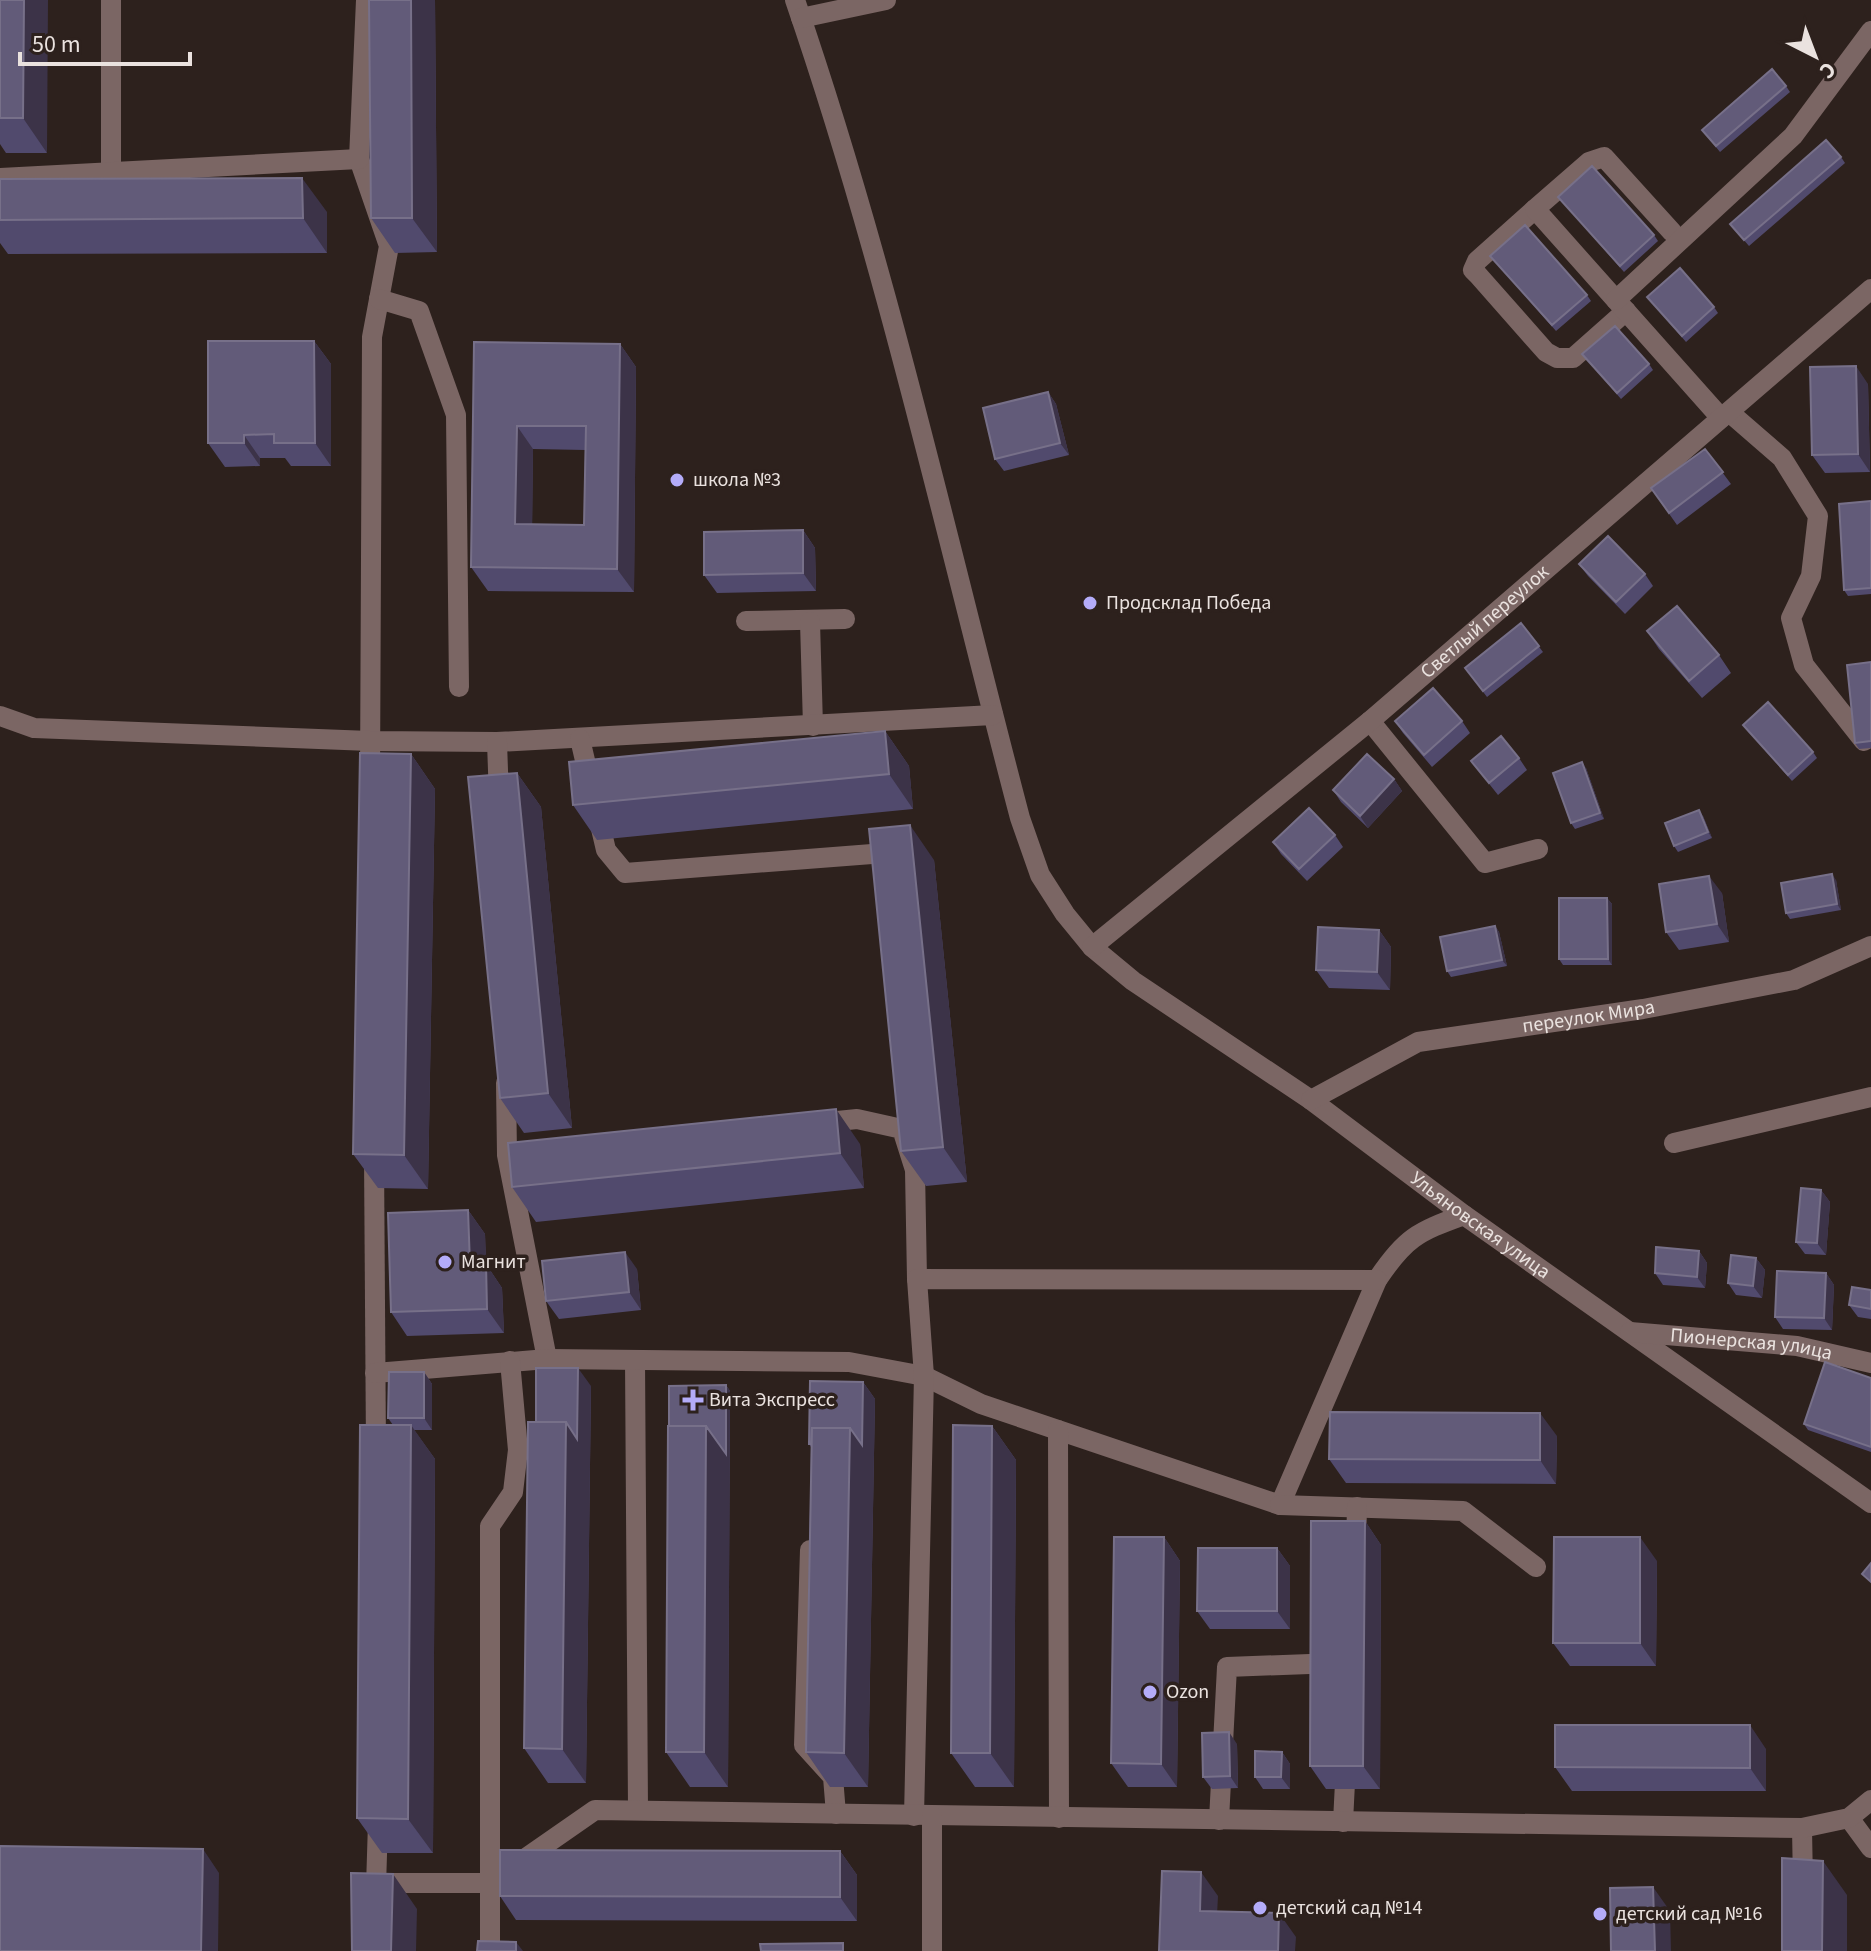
<svg xmlns="http://www.w3.org/2000/svg" width="1871" height="1951" viewBox="0 0 1871 1951" font-family="'Source Sans 3',sans-serif">
  <style>
    .lines { fill: none; stroke-linecap: round; stroke-linejoin: round }
    .minor { stroke: #7b6664; stroke-width: 20 }
    .wall { fill: #514a6d; fill-rule: evenodd }
    .shaded-wall { fill: #3c3348 }
    .building { fill: #625b79; stroke: #777089; stroke-width: 2; fill-rule: evenodd }
    .poi-dot { fill: #b4acf9; stroke: #2d211d; stroke-width: 3 }
    .labels { text-anchor: middle; dominant-baseline: central; stroke-width: 7; stroke-linejoin: round; paint-order: stroke }
    .poi-label { font-size: 20px; fill: #eae2df; stroke: #2d211d; text-anchor: start }
    .street-label { font-size: 20px; fill: #eae2df; stroke: #2d211d }
  </style>
  <rect width="100%" height="100%" fill="#2d211d"/>
  <g class="lines">
    <g class="minor">
      <path id="s1" d="M795,0c92,267 153,545 225,818l20,57 25,39 27,33 41,34 178,119 153,115 407,288"/>
      <path d="M801,18l85,-18"/>
      <path d="M359,159l30,87 -17,91 -2,442"/>
      <path d="M111,172v-172"/>
      <path d="M0,178l359,-19 7,-159"/>
      <path d="M1535,209l-58,52 -4,9 5,5 68,77 11,6h16l53,-47"/>
      <path d="M1672,232l-68,-75 -15,5 -54,47 186,209"/>
      <path d="M379,299l40,12 37,104 3,272"/>
      <path d="M1616,300l177,-164 78,-105"/>
      <path d="M1729,412l53,46 36,58 -7,60 -20,42 13,47 60,76"/>
      <path d="M746,621l99,-2"/>
      <path d="M810,622l3,104"/>
      <path d="M0,716l34,12 336,13 127,1 496,-27"/>
      <path d="M1370,721l115,142 53,-14"/>
      <path d="M580,739l26,111 19,23 260,-20"/>
      <path d="M497,742l2,57"/>
      <path id="s2" d="M1092,947l278,-226 501,-432"/>
      <path d="M506,1083l1,72 40,204"/>
      <path id="s3" d="M1311,1100l107,-58 225,-33 151,-29 77,-34"/>
      <path d="M818,1123l39,-4 45,10 13,41 2,109"/>
      <path d="M1674,1143l197,-46"/>
      <path d="M374,1155l2,296"/>
      <path id="s4" d="M1630,1332l167,14 74,17"/>
      <path d="M635,1360l3,450"/>
      <path d="M375,1373l172,-14 302,3 75,14 57,28 299,101 97,-225c28,-42 40,-48 87,-65"/>
      <path d="M1058,1430l1,388"/>
      <path d="M1280,1505l183,6 73,56"/>
      <path d="M1356,1547l1,-40"/>
      <path d="M810,1550l-6,195 29,32 3,37"/>
      <path d="M914,1816l10,-440 -7,-97 460,1"/>
      <path d="M1849,1818l22,30"/>
      <path d="M1219,1820l8,-153 109,-4"/>
      <path d="M1343,1822l3,-59"/>
      <path d="M1802,1828l1,56"/>
      <path d="M379,1883h111l105,-73 1207,18 47,-10 22,-18"/>
      <path d="M374,1951l4,-128"/>
      <path d="M490,1951v-425l23,-34 5,-42 -8,-89"/>
      <path d="M932,1951v-135"/>
    </g>
  </g>
  <path class="wall" d="M0,0l47,153h-41l-6,-9z
    M369,0h66l2,252 -42,1 -24,-35z
    M1786,86l4,6 -70,60 -18,-22z
    M1841,157l4,6 -96,83 -19,-22z
    M0,179l327,33v41l-319,1 -8,-11z
    M1558,197l96,38 4,6 -34,31z
    M1490,256l97,39 4,6 -35,30z
    M1647,297l67,10 4,6 -32,29z
    M314,341l17,23v102h-40l-6,-8h-25v8l-35,1 -17,-24z
    M474,342l146,2 16,23 -2,225 -146,-1 -17,-24zM533,449l52,1 -1,75 -52,-1z
    M1582,354l67,10 4,6 -32,29z
    M1868,384l2,88 -45,1 -13,-18z
    M1048,392l8,12 13,51 -65,16 -9,-12z
    M1705,449l26,35 -54,41 -26,-37z
    M1871,501v93l-23,2 -4,-6z
    M803,530l12,18 1,43 -99,2 -13,-18z
    M1579,564l66,10 8,12 -28,28 -37,-38z
    M1521,623l22,29 -56,45 -22,-29z
    M1647,631l72,24 12,18 -29,25 -43,-49z
    M1871,662v86l-12,1 -4,-6z
    M1395,721h67l8,12 -38,34 -29,-34z
    M1743,725l70,27 4,6 -25,23z
    M885,731l24,35 4,43 -316,31 -24,-35z
    M411,754l24,35 -7,400 -50,-1 -25,-34z
    M1519,758l8,12 -29,25 -27,-34z
    M1586,768l18,51 -29,10 -4,-6z
    M517,773l24,34 31,321 -48,5 -24,-35z
    M1394,779l8,12 -34,37 -27,-26 -8,-12z
    M1703,816l9,22 -34,14 -4,-6z
    M1335,835l8,12 -36,34 -26,-27 -8,-12z
    M934,860l33,322 -41,4 -25,-35z
    M1836,880l5,30 -51,9 -4,-6z
    M1722,893l7,49 -50,8 -13,-18z
    M1607,898l5,6v61h-49l-4,-6z
    M1495,926l4,6 8,34 -56,11 -4,-6z
    M1379,930l12,17 -1,43 -61,-2 -13,-18z
    M860,1144l4,44 -328,34 -24,-35z
    M1821,1190l9,12 -4,53 -21,-1 -9,-12z
    M468,1210l17,24 1,30 16,24 2,45 -97,3 -16,-24z
    M1699,1251l8,12 -2,25 -42,-3 -8,-12z
    M1756,1258l9,12 -3,28 -26,-3 -8,-12z
    M637,1269l4,41 -82,9 -13,-18z
    M1826,1273l8,12 -2,45 -49,-1 -8,-12z
    M1871,1290v29l-13,-2 -9,-12z
    M424,1372l8,12v46h-18l21,29 -2,394h-51l-25,-35 36,-393 -5,-7z
    M1871,1378v74l-63,-22 -4,-6z
    M863,1382l12,17 -7,388h-38l-24,-35 5,-305 -2,-3z
    M726,1385l4,6 -2,396h-38l-24,-35z
    M591,1386l-5,397h-38l-24,-35 12,-326z
    M992,1426l24,34 -2,327h-39l-24,-34z
    M1557,1436l-1,48 -210,-1 -17,-24z
    M1365,1521l16,24 -1,244h-54l-16,-23z
    M1164,1537l16,24 -3,226h-49l-17,-24z
    M1277,1548l13,18v63h-80l-13,-18z
    M1657,1561l-1,105h-86l-17,-23z
    M1237,1744l1,44 -26,1 -9,-12z
    M1766,1749v42h-194l-17,-24z
    M1282,1752l8,12v25h-27l-8,-12z
    M840,1851l17,24v46l-341,-1 -16,-24z"/>
  <path class="shaded-wall" d="M24,0h24l-1,153 -24,-35z
    M411,0h24l2,252 -25,-34z
    M302,178l25,34v41l-24,-35z
    M314,341l17,23v102l-16,-23z
    M620,344l16,23 -2,225 -17,-23z
    M1856,366l12,18 2,88 -12,-18z
    M1048,392l8,12 13,51 -9,-12z
    M517,426l16,23 -1,99 -17,-24z
    M244,435l16,23v8l-16,-23z
    M803,530l12,18 1,43 -13,-18z
    M885,731l24,35 4,43 -24,-35z
    M411,754l24,35 -7,400 -24,-34z
    M1582,762l4,6 18,51 -4,-6z
    M517,773l24,34 31,321 -24,-35z
    M1394,779l8,12 -34,37 -8,-12z
    M1699,810l4,6 9,22 -4,-6z
    M910,825l24,35 33,322 -24,-35z
    M1832,874l4,6 5,30 -4,-6z
    M1709,876l13,17 7,49 -12,-18z
    M1607,898l5,6v61l-4,-6z
    M1495,926l4,6 8,34 -5,-6z
    M1379,930l12,17 -1,43 -13,-18z
    M836,1109l24,35 4,44 -24,-35z
    M1821,1190l9,12 -4,53 -9,-12z
    M468,1210l17,24 1,30 16,24 2,45 -17,-24 -17,-44z
    M1699,1251l8,12 -2,25 -8,-11z
    M625,1252l12,17 4,41 -12,-18z
    M1756,1258l9,12 -3,28 -9,-12z
    M1826,1273l8,12 -2,45 -8,-12z
    M578,1368l13,18 -5,397 -24,-34 4,-327z
    M424,1372l8,12v46l-8,-12z
    M863,1382l12,17 -7,388 -24,-34 6,-325z
    M726,1385l4,6 -2,396 -24,-35 2,-326z
    M1540,1413l17,23 -1,48 -16,-24z
    M411,1425l24,34 -2,394 -25,-34z
    M992,1426l24,34 -2,327 -24,-34z
    M1365,1521l16,24 -1,244 -17,-23z
    M1164,1537l16,24 -3,226 -16,-23z
    M1640,1537l17,24 -1,105 -16,-23z
    M1277,1548l13,18v63l-13,-18z
    M1750,1725l16,24v42l-16,-23z
    M1229,1732l8,12 1,44 -8,-12z
    M1282,1752l8,12v25l-9,-12z
    M203,1849l16,24 -1,78h-17z
    M840,1851l17,24v46l-17,-24z
    M1823,1861l24,34v56h-25z
    M1201,1872l17,24 -2,39 -16,-24z
    M393,1874l24,35 -1,42h-25z
    M1653,1887l17,24 1,40h-16z
    M1279,1913l17,24 -1,14h-17z
    M516,1942l7,9h-7z"/>
  <path class="building" d="M0,0h24l-1,118h-23z
    M369,0h42l1,218h-41z
    M1772,69l14,17 -70,60 -14,-16z
    M1826,140l15,17 -97,83 -14,-16z
    M1592,166l62,69 -34,31 -62,-69z
    M302,178l1,40 -303,2v-41z
    M1525,225l62,70 -35,30 -62,-69z
    M1680,268l34,39 -32,29 -35,-39z
    M1615,326l34,38 -32,29 -35,-39z
    M208,341h106l1,102h-41v-9l-30,1v8h-36z
    M474,342l146,2 -3,225 -146,-2zM517,426h69l-2,99 -69,-1z
    M1856,366l2,88 -46,1 -2,-88z
    M1048,392l12,51 -65,16 -12,-51z
    M1705,449l18,23 -54,41 -18,-25z
    M1871,501v87l-27,2 -5,-86z
    M803,530v43l-99,2v-43z
    M1608,536l37,38 -29,28 -37,-38z
    M1677,606l42,49 -30,26 -42,-50z
    M1521,623l18,23 -56,45 -18,-23z
    M1871,662v79l-16,2 -8,-78z
    M1433,688l29,33 -38,34 -29,-34z
    M1768,702l45,50 -25,23 -45,-50z
    M885,731l4,43 -316,31 -4,-43z
    M1501,736l18,22 -30,25 -18,-22z
    M360,753l51,1 -7,401 -51,-1z
    M1367,754l27,25 -34,37 -27,-26z
    M1582,762l18,51 -29,10 -18,-50z
    M517,773l31,320 -48,5 -32,-321z
    M1309,808l26,27 -36,34 -26,-27z
    M1699,810l9,22 -34,14 -9,-23z
    M910,825l33,322 -42,4 -32,-322z
    M1832,874l5,30 -51,9 -5,-30z
    M1709,876l8,48 -51,8 -7,-48z
    M1559,898h48l1,61h-49z
    M1495,926l7,34 -55,11 -7,-34z
    M1318,927l61,3 -2,42 -61,-2z
    M836,1109l4,44 -328,34 -4,-44z
    M1801,1188l20,2 -4,53 -21,-1z
    M468,1210l2,55 16,-1 1,45 -96,3 -3,-99z
    M1656,1247l43,4 -2,26 -42,-4z
    M625,1252l4,40 -83,9 -4,-40z
    M1731,1255l25,3 -3,28 -25,-3z
    M1777,1271l49,2 -2,45 -49,-1z
    M1852,1287l19,3v19l-22,-4z
    M1825,1362l46,16v69l-67,-23z
    M536,1368h42l-1,71 -11,-17h-30z
    M389,1372h35v46h-36z
    M810,1381l53,1 -1,63 -12,-17h-38l-1,16h-2z
    M726,1385v69l-20,-28h-37v-40z
    M1330,1412l210,1v47l-211,-1z
    M528,1422h38l-4,327 -38,-1z
    M360,1425h51l-3,394 -51,-1z
    M953,1425l39,1 -2,327h-39z
    M668,1426h38l-2,326h-38z
    M812,1428h38l-6,325 -38,-1z
    M1311,1521h54l-2,245h-53z
    M1114,1537h50l-3,227 -50,-1z
    M1554,1537h86v106h-87z
    M1198,1548h79v63h-80z
    M1871,1563v19l-9,-8z
    M1555,1725h195v43l-195,-1z
    M1229,1732l1,44 -27,1 -1,-44z
    M1255,1751l27,1 -1,25h-26z
    M0,1846l203,3 -2,102h-201z
    M500,1850l340,1v46l-340,-1z
    M1782,1858l41,3 -1,90h-40z
    M1162,1871l39,1 -1,39 79,2 -1,38h-119z
    M351,1873l42,1 -2,77h-39z
    M1653,1887l2,64h-44l-1,-63z
    M478,1941l38,1v9h-39z
    M843,1943v8h-82l-1,-7z"/>
  <g class="poi-dot">
    <circle cx="677" cy="480" r="8"/>
    <circle cx="1090" cy="603" r="8"/>
    <circle cx="445" cy="1262" r="8"/>
    <path d="M689 1388h8v8h8v8h-8v8h-8v-8h-8v-8h8z"/>
    <circle cx="1150" cy="1692" r="8"/>
    <circle cx="1260" cy="1908" r="8"/>
    <circle cx="1600" cy="1914" r="8"/>
  </g>
  <g class="labels">
    <g class="poi-label">
      <text x="693" y="480">школа №3</text>
      <text x="1106" y="603">Продсклад Победа</text>
      <text x="461" y="1262">Магнит</text>
      <text x="709" y="1400">Вита Экспресс</text>
      <text x="1166" y="1692">Ozon</text>
      <text x="1276" y="1908">детский сад №14</text>
      <text x="1616" y="1914">детский сад №16</text>
    </g>
    <g class="street-label">
      <text stroke="none"><textPath href="#s2" startOffset="510">Светлый переулок</textPath></text>
      <text stroke="none"><textPath href="#s3" startOffset="294">переулок Мира</textPath></text>
      <text stroke="none"><textPath href="#s1" startOffset="1476">Ульяновская улица</textPath></text>
      <text stroke="none"><textPath href="#s4" startOffset="122">Пионерская улица</textPath></text>
    </g>
  </g>
  <g transform="translate(1815 56) rotate(138)" stroke="#2d211d" stroke-width="6" paint-order="stroke">
  <path d="M0-6L14 30L0 20L-14 30Z" fill="#eae2df"/>
  <text y="-12" font-size="22" font-weight="bold" text-anchor="middle" fill="#eae2df">С</text>
  </g>
  <path d="M20 52v12h170v-12" fill="none" stroke="#eae2df" stroke-width="4"/>
  <text x="32" y="52" font-size="24" fill="#eae2df" stroke="#2d211d" stroke-width="6" paint-order="stroke">50 m</text>
</svg>
